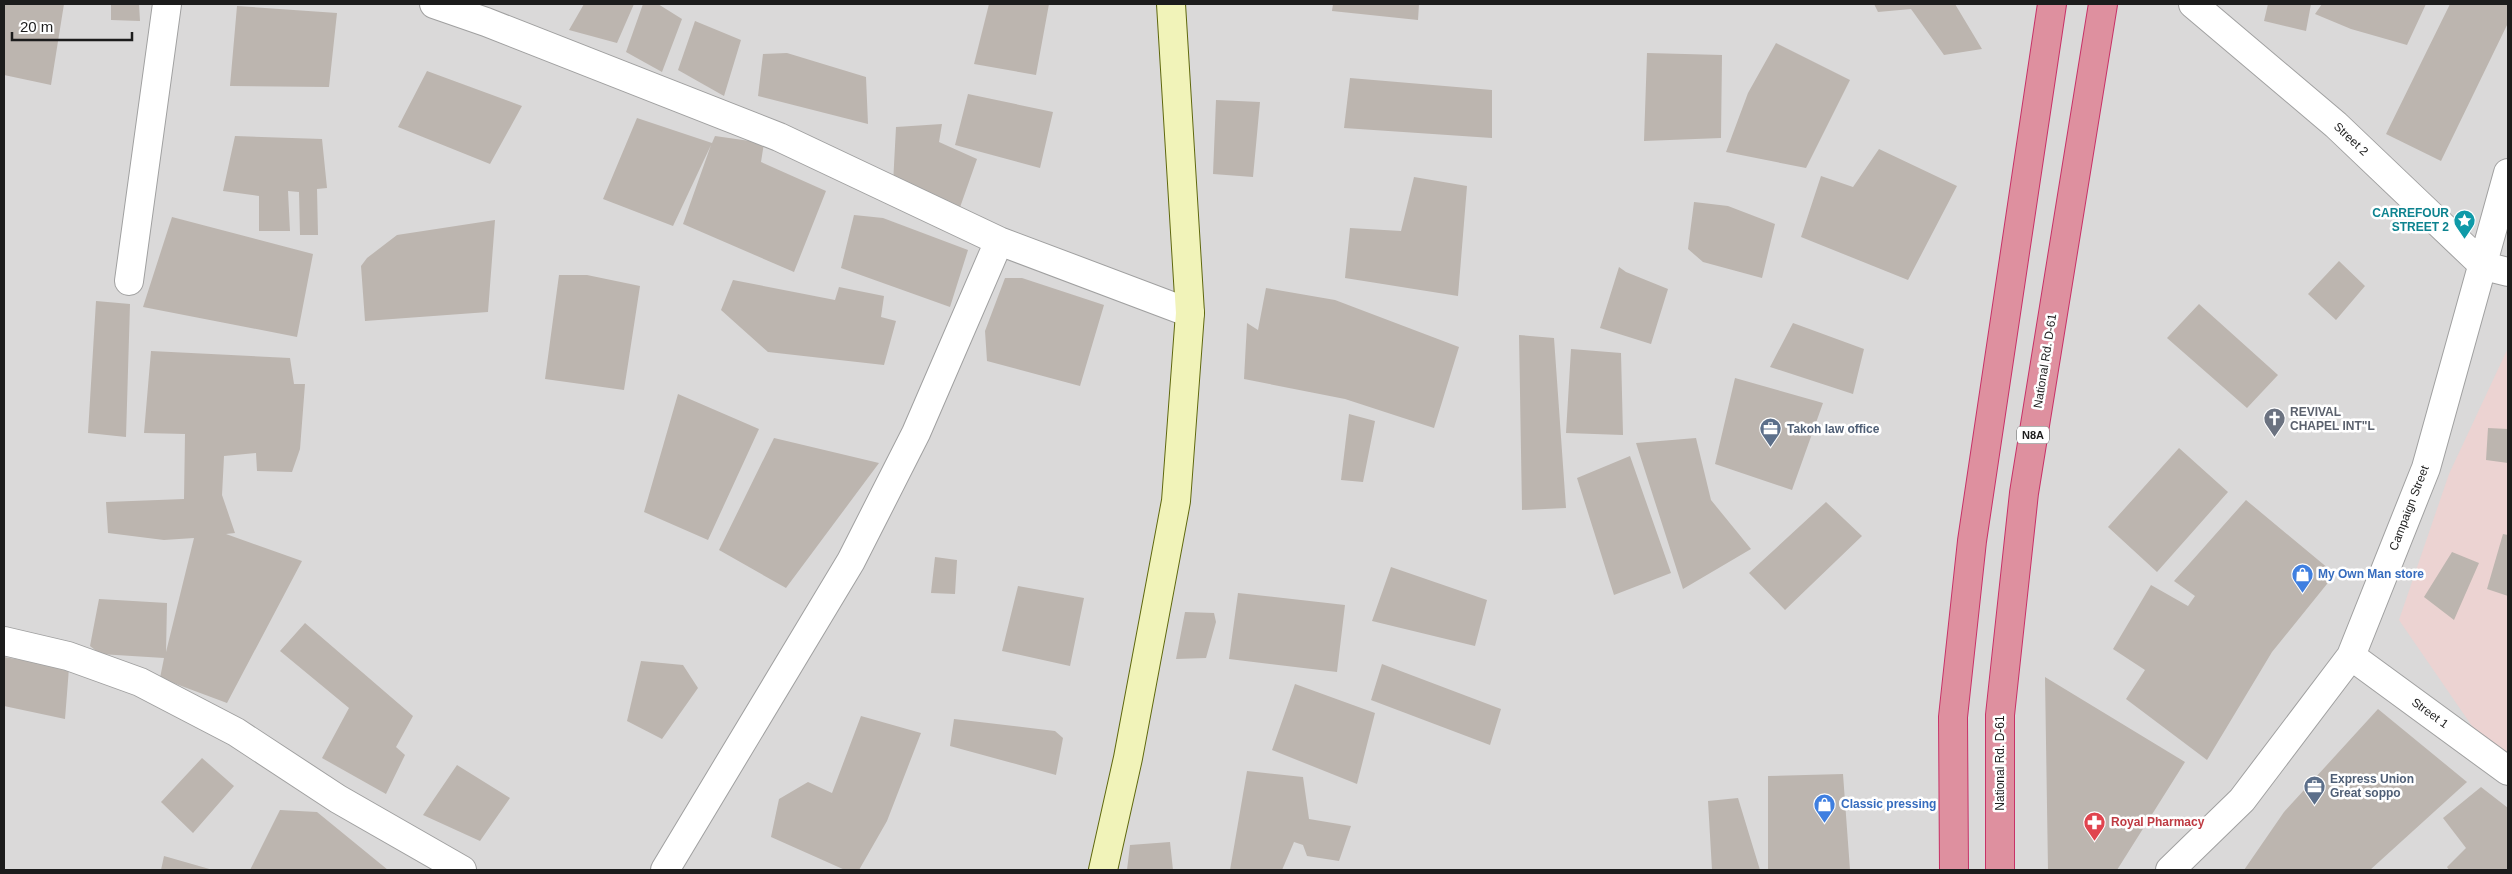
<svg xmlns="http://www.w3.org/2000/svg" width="2512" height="874" viewBox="0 0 2512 874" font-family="Arial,sans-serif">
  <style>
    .residential { fill: #dad9d9 }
    .commercial { fill: #ecd3d2 }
    .building { fill: #bcb5af }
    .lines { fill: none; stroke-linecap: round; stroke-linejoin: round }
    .street-casing { stroke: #a0a0a0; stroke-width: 30 }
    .secondary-casing { stroke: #5f680e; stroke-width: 30 }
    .highway-casing { stroke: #c73267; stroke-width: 30 }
    .street { stroke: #fff; stroke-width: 28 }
    .secondary { stroke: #f1f3b9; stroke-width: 28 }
    .highway { stroke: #de909f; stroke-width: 28 }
    .labels { text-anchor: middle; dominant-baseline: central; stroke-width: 5; stroke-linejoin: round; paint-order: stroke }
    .shield { fill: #fff; stroke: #606060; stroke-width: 1 }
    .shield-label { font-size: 11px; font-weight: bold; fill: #1c1c1c }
    .street-label { font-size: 12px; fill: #1c1c1c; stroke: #fff }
    .culture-label { font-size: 12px; font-weight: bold; fill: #0d838f; stroke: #fff; text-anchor: end }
    .worship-label { font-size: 12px; font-weight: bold; fill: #5b616d; stroke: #fff; text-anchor: start }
    .service-label { font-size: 12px; font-weight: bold; fill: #4e5e75; stroke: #fff; text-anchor: start }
    .shop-label { font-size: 12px; font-weight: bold; fill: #366cbe; stroke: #fff; text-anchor: start }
    .health-label { font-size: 12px; font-weight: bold; fill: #be3a42; stroke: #fff; text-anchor: start }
  </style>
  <rect width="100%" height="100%" fill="#ece9e2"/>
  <path class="residential" d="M4,4h2504v866h-2504z"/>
  <path class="commercial" d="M2508,348v406l-34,-25 -75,-109 50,-146z"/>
  <path class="building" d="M4,4h60l-13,81 -47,-10z
    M111,4h28l1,17 -29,-1z
    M584,4h50l-17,39 -48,-13z
    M643,4h15l24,15 -20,53 -36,-20z
    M989,4h60l-13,71 -62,-11z
    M1333,4h86l-1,16 -86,-9z
    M1874,4h81l27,45 -38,6 -33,-46 -33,3z
    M2268,4h43l-5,27 -42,-10z
    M2322,4h104l-19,41 -56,-16 -36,-15z
    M2450,4h58v19l-67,138 -55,-27z
    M237,6l100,7 -8,74 -99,-1z
    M695,21l46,19 -17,56 -46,-26z
    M1776,43l74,37 -44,88 -80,-16 22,-59z
    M787,53l79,24 2,47 -110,-28 5,-42z
    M1647,53l75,2 -1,83 -77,3z
    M427,71l95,35 -32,58 -92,-37z
    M1350,78l142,12v48l-148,-10z
    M968,94l85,18 -13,56 -85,-23z
    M1216,100l44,2 -7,75 -40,-3z
    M637,118l75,25 3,-7 49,7 -3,19 65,29 -32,81 -111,-48 28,-79 -38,81 -70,-27z
    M942,124l-3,18 38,17 -19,54 -65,-29 3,-57z
    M235,136l87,3 5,49 -10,1 1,46h-18l-1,-43 -11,-1 2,40h-31v-35l-36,-5z
    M1879,149l78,37 -49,94 -107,-43 20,-61 32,11z
    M1414,177l53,9 -9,110 -113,-18 5,-50 51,3z
    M1694,202l34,4 47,18 -13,54 -59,-16 -15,-13z
    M854,215l29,3 85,32 -18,57 -109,-39z
    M172,217l141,37 -16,83 -154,-30z
    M495,220l-7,92 -123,9 -4,-55 6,-8 30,-23z
    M2339,261l26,25 -29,34 -28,-26z
    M1619,267l7,5 42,17 -17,55 -51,-16z
    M559,275h28l53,11 -16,104 -79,-11z
    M1005,278h17l82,27 -24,81 -93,-25 -2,-30z
    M733,280l102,20 4,-13 45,9 -3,21 15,4 -12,44 -116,-13 -47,-42z
    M1266,288l69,12 124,47 -25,81 -89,-29 -101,-20 3,-56 11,7z
    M96,301l34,3 -4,133 -38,-4z
    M2199,304l79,71 -31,33 -80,-70z
    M1793,323l71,26 -11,45 -83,-27z
    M1519,335l35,3 12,170 -44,2z
    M1571,349l50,4 2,82 -57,-2z
    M151,351l139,7 4,26h11l-5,65 -8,23 -35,-1 -1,-18 -32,3 -2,39 13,38 -9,1 76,27 -75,142 -67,-25 4,-20 -64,-4 -10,-8 9,-47 68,4 -1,49 28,-114 -30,2 -56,-7 -2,-31 78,-3 1,-65 -41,-1z
    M1735,378l88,25 -31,87 -77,-26z
    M678,394l81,35 -51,111 -64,-28z
    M1349,414l26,7 -12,61 -22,-2z
    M2488,428l20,1v34l-22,-3z
    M774,438l105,25 -93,125 -67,-38z
    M1696,438l15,62 40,49 -68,40 -47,-146z
    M2179,448l49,44 -71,80 -49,-45z
    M1630,456l41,117 -57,22 -37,-117z
    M2246,500l89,74 -63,78 -65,108 -81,-61 19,-29 -32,-21 38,-64 37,21 7,-10 -21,-15z
    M1826,502l36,34 -77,74 -36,-37z
    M2503,534l5,1v61l-21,-7z
    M2452,552l27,11 -25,57 -30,-23z
    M935,557l22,3 -2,34 -24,-1z
    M1391,567l96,33 -12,46 -103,-25z
    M1018,586l66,12 -14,68 -68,-15z
    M1238,593l107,12 -8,67 -108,-13z
    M1185,612l29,1 2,9 -10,36 -30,1z
    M305,623l108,93 -17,31 9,8 -19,39 -64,-36 27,-50 -69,-57z
    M4,657l65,11 -4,51 -61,-13z
    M641,661l42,4 15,23 -36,51 -35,-18z
    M1382,664l119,45 -11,36 -119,-45z
    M2045,677l140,85 -68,108h-69z
    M1295,684l80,29 -18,71 -85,-34z
    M2378,709l89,73 -97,88h-126l40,-58z
    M861,716l60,17 -34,88 -28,49h-14l-74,-33 8,-38 29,-17 24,11z
    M954,719l101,12 8,7 -7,37 -106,-29z
    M202,758l32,28 -41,47 -32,-31z
    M457,765l53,33 -30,43 -57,-26z
    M1247,771l56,6 6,42 42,7 -12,35 -32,-5 -4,-11 -9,-3 -12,28h-52z
    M1843,774l7,96h-82v-94z
    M2481,787l27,21v62h-59l-2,-3 19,-19 -23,-30z
    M1738,798l22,72h-48l-4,-69z
    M280,810l37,2 71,58h-138z
    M1170,842l3,28h-46l3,-25z
    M164,856l49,14h-52z"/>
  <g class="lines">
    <defs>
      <path id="street" d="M434,4l52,18 293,115 220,104
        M2193,4l143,121 148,141 24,6
        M129,281l38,-277
        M4,641l64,15 72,26 96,50 102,67 124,71
        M2351,656l157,115
        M665,870l186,-309 65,-128 83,-192 191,72
        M2170,870l72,-70 109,-144 75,-188 82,-295"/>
      <path id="secondary" d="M1103,870l25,-112 48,-257 14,-188 -19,-309"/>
      <path id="highway" d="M1954,870l-1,-153 19,-176 80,-537
        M2000,870v-155l24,-222 79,-489"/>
    </defs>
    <use href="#street" class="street-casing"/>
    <use href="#secondary" class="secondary-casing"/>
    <use href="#highway" class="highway-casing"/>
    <use href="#street" class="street"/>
    <use href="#secondary" class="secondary"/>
    <use href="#highway" class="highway"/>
  </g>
  <defs>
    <symbol id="sight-pin" viewBox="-11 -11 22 30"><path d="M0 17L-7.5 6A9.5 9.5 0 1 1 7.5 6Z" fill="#0f9aa8" stroke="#fff"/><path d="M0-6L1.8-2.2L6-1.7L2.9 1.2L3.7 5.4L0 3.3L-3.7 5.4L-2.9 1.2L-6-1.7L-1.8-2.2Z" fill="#fff"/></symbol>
    <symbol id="church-pin" viewBox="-11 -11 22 30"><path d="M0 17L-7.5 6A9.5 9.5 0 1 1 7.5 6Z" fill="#6b7280" stroke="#fff"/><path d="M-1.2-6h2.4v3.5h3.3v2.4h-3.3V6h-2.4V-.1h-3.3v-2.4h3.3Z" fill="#fff"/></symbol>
    <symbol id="office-pin" viewBox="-11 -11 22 30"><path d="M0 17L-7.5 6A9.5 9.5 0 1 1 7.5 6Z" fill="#5c6f8a" stroke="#fff"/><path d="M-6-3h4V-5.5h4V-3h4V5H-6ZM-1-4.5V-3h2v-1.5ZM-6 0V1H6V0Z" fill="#fff"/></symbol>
    <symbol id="shop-pin" viewBox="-11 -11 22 30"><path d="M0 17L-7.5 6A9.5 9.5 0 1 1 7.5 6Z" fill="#3f7fe0" stroke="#fff"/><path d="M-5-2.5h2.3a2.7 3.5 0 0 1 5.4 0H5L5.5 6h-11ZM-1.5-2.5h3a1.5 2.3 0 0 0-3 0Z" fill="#fff"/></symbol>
    <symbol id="pharmacy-pin" viewBox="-11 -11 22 30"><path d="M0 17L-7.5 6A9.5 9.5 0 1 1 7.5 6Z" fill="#e0444e" stroke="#fff"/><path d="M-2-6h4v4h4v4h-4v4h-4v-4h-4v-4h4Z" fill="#fff"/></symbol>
  </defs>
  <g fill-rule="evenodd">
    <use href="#sight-pin" x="2452" y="208" width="25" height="34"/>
    <use href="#church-pin" x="2262" y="406" width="25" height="34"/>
    <use href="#office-pin" x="1758" y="416" width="25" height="34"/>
    <use href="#shop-pin" x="2290" y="562" width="25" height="34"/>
    <use href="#office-pin" x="2302" y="774" width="25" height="34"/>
    <use href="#shop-pin" x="1812" y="792" width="25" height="34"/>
    <use href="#pharmacy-pin" x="2082" y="810" width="25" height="34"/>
  </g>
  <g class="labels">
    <rect class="shield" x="2017" y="426.5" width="32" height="17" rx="4"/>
    <g class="shield-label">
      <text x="2033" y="435">N8A</text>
    </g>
    <g class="street-label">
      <text transform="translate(2351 139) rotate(43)">Street 2</text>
      <text transform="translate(2045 361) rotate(-81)">National Rd. D-61</text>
      <text transform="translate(2409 508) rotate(-69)">Campaign Street</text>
      <text transform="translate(2430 713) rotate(36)">Street 1</text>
      <text transform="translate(2000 763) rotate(-90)">National Rd. D-61</text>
    </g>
    <g class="culture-label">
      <text x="2449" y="213">CARREFOUR<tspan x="2449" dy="14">STREET 2</tspan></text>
    </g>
    <g class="worship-label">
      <text x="2290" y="412">REVIVAL<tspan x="2290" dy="14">CHAPEL INT"L</tspan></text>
    </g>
    <g class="service-label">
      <text x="1787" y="429">Takoh law office</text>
      <text x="2330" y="779">Express Union<tspan x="2330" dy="14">Great soppo</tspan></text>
    </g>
    <g class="shop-label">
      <text x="2318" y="574">My Own Man store</text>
      <text x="1841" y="804">Classic pressing</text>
    </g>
    <g class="health-label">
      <text x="2111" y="822">Royal Pharmacy</text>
    </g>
  </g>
  <rect width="2512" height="874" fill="none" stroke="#1c1c1c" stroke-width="10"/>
  <path d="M12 32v8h120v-8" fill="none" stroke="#1c1c1c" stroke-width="2.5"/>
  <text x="20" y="32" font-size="15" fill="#1c1c1c" stroke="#ffffff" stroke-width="4" paint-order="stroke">20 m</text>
</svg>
